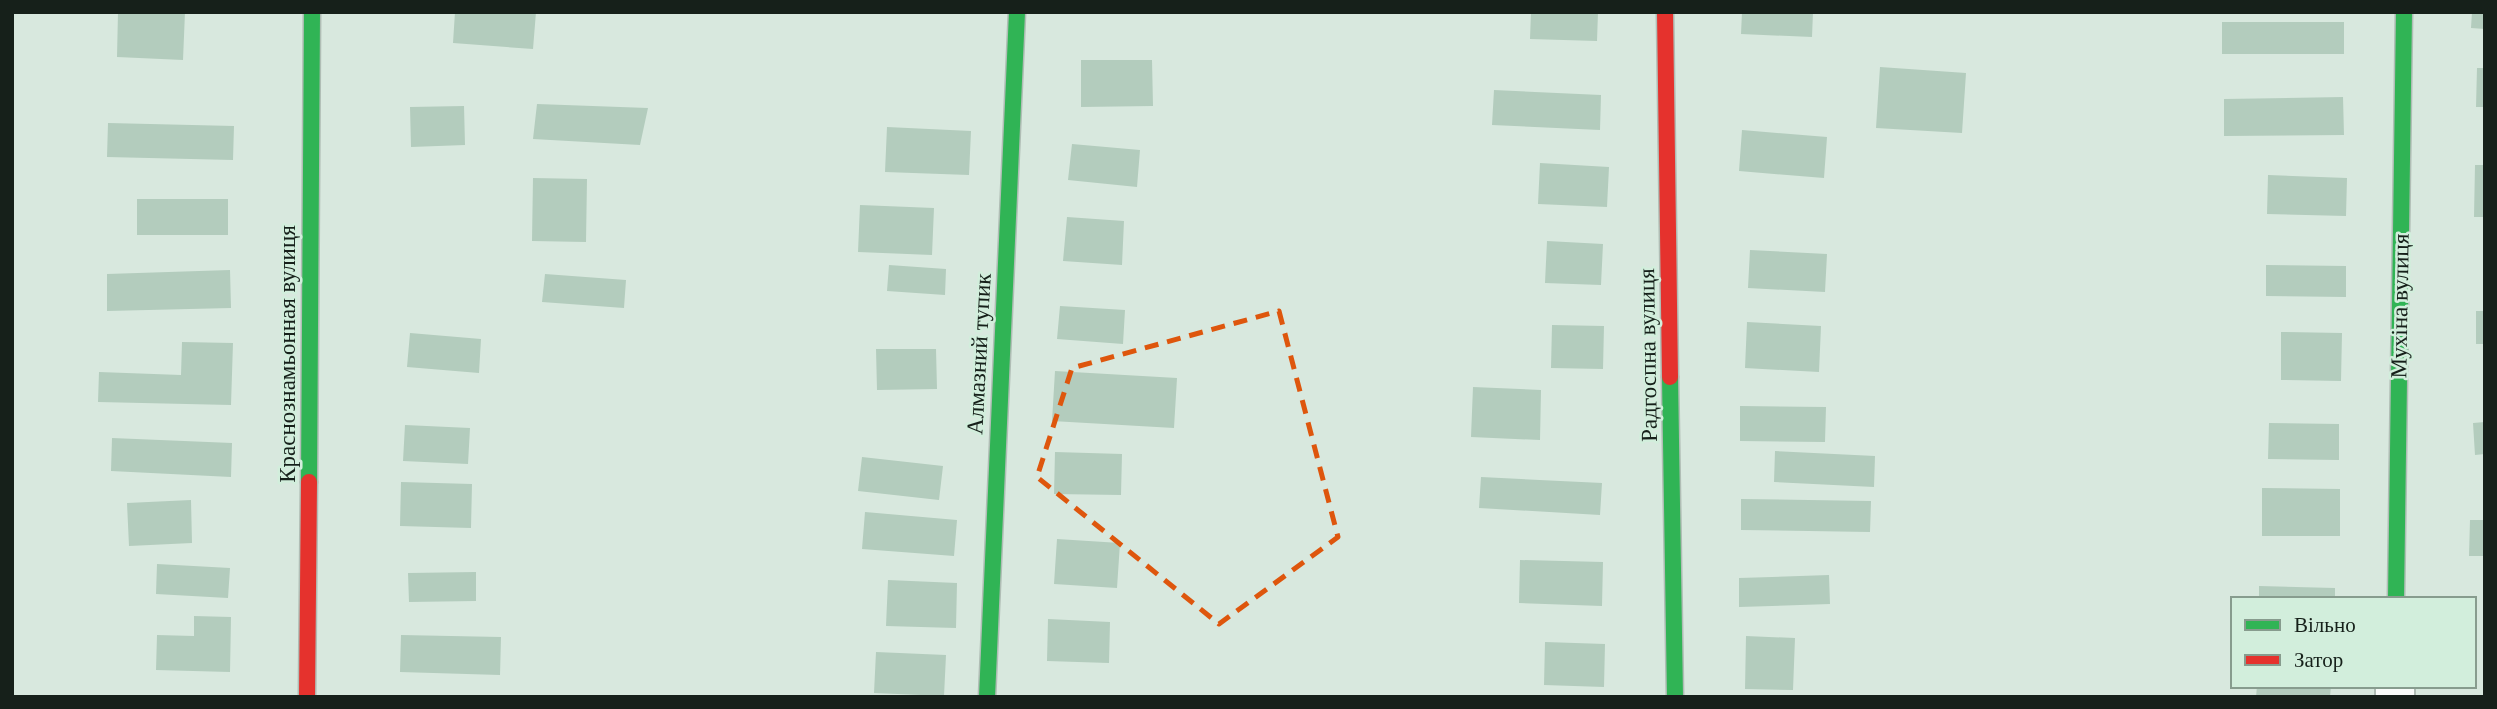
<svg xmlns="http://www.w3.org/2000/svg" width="2497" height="709" viewBox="0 0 2497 709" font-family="'Times New Roman',serif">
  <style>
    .building { fill: #b3ccbd }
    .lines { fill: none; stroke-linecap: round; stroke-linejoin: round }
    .street-casing { stroke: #b0bdb5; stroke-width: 42 }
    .fast-casing { stroke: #b0bdb5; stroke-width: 19 }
    .jam-casing { stroke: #b0bdb5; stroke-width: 19 }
    .street { stroke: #f9fcfa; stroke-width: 38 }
    .fast { stroke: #30b455; stroke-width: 16 }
    .jam { stroke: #e5322d; stroke-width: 16 }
    .marked { fill: none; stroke: #de560d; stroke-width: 5; stroke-dasharray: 14 9; stroke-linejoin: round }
    .labels { text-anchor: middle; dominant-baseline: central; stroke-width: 5; stroke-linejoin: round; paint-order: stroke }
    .street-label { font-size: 23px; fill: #16201a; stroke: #d2eedc }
  </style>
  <rect width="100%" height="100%" fill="#d8e8de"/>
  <path class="building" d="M118,12h67l-2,48 -66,-3z
    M455,12h81l-3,37 -80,-6z
    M1531,12h67l-1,29 -67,-2z
    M1742,12h71l-1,25 -71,-3z
    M2472,12h13v17l-14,-1z
    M2222,22h122v32h-122z
    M1081,60h71l1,46 -72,1z
    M1880,67l86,6 -4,60 -86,-5z
    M2477,68h8v39h-9z
    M1494,90l107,5 -1,35 -108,-5z
    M2343,97l1,38 -120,1v-37z
    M537,104l111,4 -8,37 -107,-6z
    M464,106l1,39 -54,2 -1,-40z
    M108,123l126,3 -1,34 -126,-3z
    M887,127l84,4 -2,44 -84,-3z
    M1742,130l85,7 -3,41 -85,-7z
    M1072,144l68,6 -3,37 -69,-7z
    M1540,163l69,4 -2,40 -69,-3z
    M2475,165h10v52h-11z
    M2268,175l79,3 -1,38 -79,-2z
    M533,178l54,1 -1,63 -54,-1z
    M137,199h91v36h-91z
    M860,205l74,3 -2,47 -74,-3z
    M1067,217l57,4 -2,44 -59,-4z
    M1547,241l56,3 -2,41 -56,-2z
    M1750,250l77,4 -2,38 -77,-4z
    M889,265l57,4 -1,26 -58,-4z
    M2266,265l80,1v31l-80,-1z
    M230,270l1,38 -124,3v-37z
    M545,274l81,6 -2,28 -82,-6z
    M1060,306l65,4 -2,34 -66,-5z
    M2476,311h9v33h-9z
    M1747,322l74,4 -2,46 -74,-4z
    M1552,325l52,1 -1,43 -52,-1z
    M2281,332l61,1 -1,48 -60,-1z
    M410,333l71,6 -2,34 -72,-6z
    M182,342l51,1 -2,62 -133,-3 1,-30 82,3z
    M876,349h60l1,40 -60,1z
    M1055,371l122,7 -3,50 -122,-7z
    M1473,387l68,3 -1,50 -69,-3z
    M1740,406l86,1 -1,35 -85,-1z
    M2485,422v32l-10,1 -2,-32z
    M2269,423l70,1v36l-71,-1z
    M405,425l65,3 -2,36 -65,-3z
    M112,438l120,5 -1,34 -120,-6z
    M1775,451l100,5 -1,31 -100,-5z
    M1055,452l67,2 -1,41 -67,-1z
    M862,457l81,9 -4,34 -81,-9z
    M1481,477l121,6 -2,32 -121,-7z
    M401,482l71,2 -1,44 -71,-2z
    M2262,488l78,1v47h-78z
    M1741,499l130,2 -1,31 -129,-2z
    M191,500l1,43 -63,3 -2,-43z
    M865,512l92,8 -3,36 -92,-7z
    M2470,520h15v36h-16z
    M1057,539l63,4 -3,45 -63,-4z
    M1520,560l83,2 -1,44 -83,-3z
    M157,564l73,4 -2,30 -72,-4z
    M476,572v29l-67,1 -1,-29z
    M1829,575l1,29 -91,3v-29z
    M888,580l69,3 -1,45 -70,-2z
    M2259,586l76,2v11h-76z
    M194,616l37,1 -1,55 -74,-2 1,-35 37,1z
    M1048,619l62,3 -1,41 -62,-2z
    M401,635l100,2 -1,38 -100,-3z
    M1746,636l49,2 -2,52 -48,-1z
    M1545,642l60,2 -1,43 -60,-2z
    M876,652l70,3 -2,41 -70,-3z
    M2257,686h74l-1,11h-74z"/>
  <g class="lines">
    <defs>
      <path id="street" d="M2395,697v-11"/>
      <path id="fast" d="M1670,377l5,320
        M309,482l3,-470
        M2396,599l8,-587
        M987,697l30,-685"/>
      <path id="jam" d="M1665,12l5,365
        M307,697l2,-215"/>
    </defs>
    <use href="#street" class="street-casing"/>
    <use href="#fast" class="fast-casing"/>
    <use href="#jam" class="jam-casing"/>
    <use href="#street" class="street"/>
    <use href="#fast" class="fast"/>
    <use href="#jam" class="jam"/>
  </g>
  <path class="marked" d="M1279,311l59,226 -119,87 -182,-147 35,-109z"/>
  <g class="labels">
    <g class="street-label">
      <text transform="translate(2400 306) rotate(-89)">Мухіна вулиця</text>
      <text transform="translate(287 354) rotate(-90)">Краснознамьонная вулиця</text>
      <text transform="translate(979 354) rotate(-87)">Алмазний тупик</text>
      <text transform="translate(1648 355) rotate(-91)">Радгоспна вулиця</text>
    </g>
  </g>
  <rect width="2497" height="709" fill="none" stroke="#16201a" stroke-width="28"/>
  <rect x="2231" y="597" width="245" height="91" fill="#d2eedc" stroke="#879c8e" stroke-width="2"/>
  <rect x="2245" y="620" width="35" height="10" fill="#30b455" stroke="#879c8e" stroke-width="2"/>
  <text x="2294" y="632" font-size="21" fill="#16201a">Вільно</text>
  <rect x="2245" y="655" width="35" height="10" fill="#e5322d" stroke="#879c8e" stroke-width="2"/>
  <text x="2294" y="667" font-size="21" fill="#16201a">Затор</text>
</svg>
